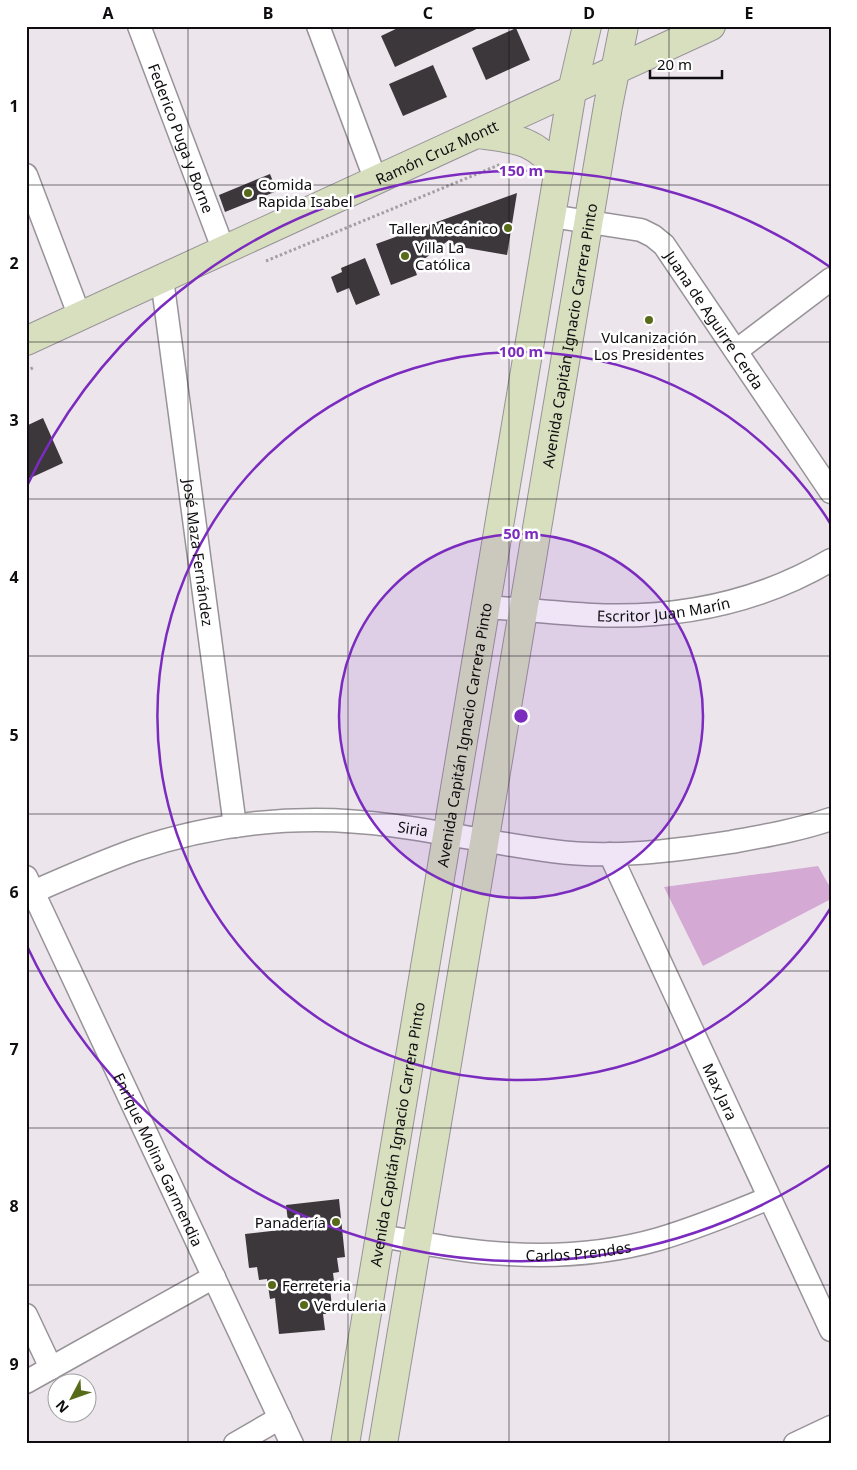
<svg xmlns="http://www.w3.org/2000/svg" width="857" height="1470" viewBox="0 0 857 1470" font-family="'Noto Sans',sans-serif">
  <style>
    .green { fill: #d4a9d4 }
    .building { fill: #3b373b }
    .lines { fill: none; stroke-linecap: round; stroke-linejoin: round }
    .street-casing { stroke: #989398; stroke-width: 25 }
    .secondary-casing { stroke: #989398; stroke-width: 30 }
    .path { stroke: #a39fa3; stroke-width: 3; stroke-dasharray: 2.5 2.5; stroke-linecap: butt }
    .street { stroke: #fff; stroke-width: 22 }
    .secondary { stroke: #d7dfbf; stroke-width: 28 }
    .grid { fill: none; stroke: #0f0d0f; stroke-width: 1; stroke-opacity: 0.55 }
    .ring { fill: none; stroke: #7b2cbf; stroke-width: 2.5 }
    .poi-dot { fill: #576b18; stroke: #fff; stroke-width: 2 }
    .labels { text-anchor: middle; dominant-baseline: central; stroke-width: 5; stroke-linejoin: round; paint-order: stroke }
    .street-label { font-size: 15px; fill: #0f0d0f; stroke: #fff }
    .poi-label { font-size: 15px; fill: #0f0d0f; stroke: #fff; text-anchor: start }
    .centre { fill: #7b2cbf; stroke: #fff; stroke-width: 2.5 }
    .ring-label { font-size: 15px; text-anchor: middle; font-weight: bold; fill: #7b2cbf; stroke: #fff; stroke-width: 5; stroke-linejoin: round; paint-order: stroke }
    .neatline { fill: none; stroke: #0f0d0f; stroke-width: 2 }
    .grid-label { font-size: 16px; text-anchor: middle; font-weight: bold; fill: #0f0d0f }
  </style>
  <rect width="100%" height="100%" fill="#ece6ec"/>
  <path class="green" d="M818,866l13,23v10l-128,67 -39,-79z"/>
  <path class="building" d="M402,26h81l-88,41 -14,-31z
    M516,28l14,32 -44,20 -14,-32z
    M433,65l14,32 -44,19 -14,-32z
    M270,174l7,17 -52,21 -6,-17z
    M517,193l-10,62 -52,-9 -6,-6 -35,27 3,8 -26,10 -15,-41z
    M365,258l15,37 -24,10 -7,-17 -12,5 -6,-16 11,-5 -1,-4z
    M43,418l20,45 -37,17v-54z
    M339,1199l6,58 -8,1 2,14 -6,1 2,16h-5l2,17h-7l1,8h-3l2,16 -46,4 -4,-36 -5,1 -3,-20 -8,1 -2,-13 -8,1 -4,-34 44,-5 -3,-24z"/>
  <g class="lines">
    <defs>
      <g id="street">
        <path id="s1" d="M139,26l85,225"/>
        <path d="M318,26l58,155"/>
        <path d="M26,175l54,142"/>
        <path id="s2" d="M551,216l90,14 12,6 11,9 167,247"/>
        <path id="s3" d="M162,279l73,547"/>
        <path d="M736,351l95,-72"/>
        <path id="s4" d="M485,607c36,2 71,6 107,8 84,4 166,-12 239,-55"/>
        <path id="s5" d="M610,854l221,476"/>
        <path id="s6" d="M26,877l266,567"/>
        <path id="s7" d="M33,892c34,-15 68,-30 102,-42 58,-20 121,-30 181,-30 80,0 157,21 236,31 59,8 121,0 179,-9 33,-6 68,-12 100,-23"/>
        <path id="s8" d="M380,1236c42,7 85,16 128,18 50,3 102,-1 151,-15 37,-11 74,-26 110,-41"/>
        <path d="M26,1315l25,53"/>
        <path d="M26,1382l188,-105"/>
        <path d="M235,1444l45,-26"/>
        <path d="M795,1444l36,-17"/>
      </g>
      <g id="secondary">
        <path d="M478,134c38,5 56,5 81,37"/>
        <path id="s9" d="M26,341l685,-315"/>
        <path id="s10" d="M345,1444l227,-1353 15,-65"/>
        <path id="s11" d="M383,1444l225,-1338 16,-80"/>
      </g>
    </defs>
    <use href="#street" class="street-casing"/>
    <use href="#secondary" class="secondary-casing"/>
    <path class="path" d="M266,261l235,-97
      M26,371l9,-4"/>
    <use href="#street" class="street"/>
    <use href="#secondary" class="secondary"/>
  </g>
  <path class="grid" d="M188,26v1418M348,26v1418M509,26v1418M669,26v1418M26,185h805M26,342h805M26,499h805M26,656h805M26,814h805M26,971h805M26,1128h805M26,1285h805"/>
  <circle cx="521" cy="716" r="182" fill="#7b2cbf" fill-opacity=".12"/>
  <g class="ring">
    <circle cx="521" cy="716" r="182"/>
    <path d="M830 909A364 364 0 1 1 830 523"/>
    <path d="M830 1165A545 545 0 0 1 27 946M27 486A545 545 0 0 1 830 267"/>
  </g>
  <g class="poi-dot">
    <circle cx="248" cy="193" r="5"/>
    <circle cx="508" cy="228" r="5"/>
    <circle cx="405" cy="256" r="5"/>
    <circle cx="649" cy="320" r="5"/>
    <circle cx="336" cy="1222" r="5"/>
    <circle cx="272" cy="1285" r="5"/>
    <circle cx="304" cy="1305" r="5"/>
  </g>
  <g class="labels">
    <g class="street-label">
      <text stroke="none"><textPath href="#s1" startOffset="120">Federico Puga y Borne</textPath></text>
      <text stroke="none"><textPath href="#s9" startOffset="452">Ramón Cruz Montt</textPath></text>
      <text stroke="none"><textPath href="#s2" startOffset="209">Juana de Aguirre Cerda</textPath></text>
      <text stroke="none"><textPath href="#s11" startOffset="1124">Avenida Capitán Ignacio Carrera Pinto</textPath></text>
      <text stroke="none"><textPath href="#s3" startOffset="276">José Maza Fernández</textPath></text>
      <text stroke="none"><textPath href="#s4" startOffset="179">Escritor Juan Marín</textPath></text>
      <text stroke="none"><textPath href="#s10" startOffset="719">Avenida Capitán Ignacio Carrera Pinto</textPath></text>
      <text stroke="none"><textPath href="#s7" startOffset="392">Siria</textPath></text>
      <text stroke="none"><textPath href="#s5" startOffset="262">Max Jara</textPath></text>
      <text stroke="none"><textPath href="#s10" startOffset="314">Avenida Capitán Ignacio Carrera Pinto</textPath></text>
      <text stroke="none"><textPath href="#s6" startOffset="312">Enrique Molina Garmendia</textPath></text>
      <text stroke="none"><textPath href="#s8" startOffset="200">Carlos Prendes</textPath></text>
    </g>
    <g class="poi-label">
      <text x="258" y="184">Comida<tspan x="258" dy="17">Rapida Isabel</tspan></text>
      <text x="498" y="228" text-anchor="end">Taller Mecánico</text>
      <text x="415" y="247">Villa La<tspan x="415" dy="17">Católica</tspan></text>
      <text x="649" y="337" text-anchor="middle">Vulcanización<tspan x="649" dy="17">Los Presidentes</tspan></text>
      <text x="326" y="1222" text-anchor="end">Panadería</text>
      <text x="282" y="1285">Ferreteria</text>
      <text x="314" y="1305">Verduleria</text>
    </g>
  </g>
  <circle cx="521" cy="716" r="8" class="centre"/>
  <g class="ring-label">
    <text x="521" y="176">150 m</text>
    <text x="521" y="357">100 m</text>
    <text x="521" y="539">50 m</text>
  </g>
  <rect width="857" height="1470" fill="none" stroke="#ffffff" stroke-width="55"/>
  <g transform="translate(72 1398) rotate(229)"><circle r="24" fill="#ffffff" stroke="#9f9e9f"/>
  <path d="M0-4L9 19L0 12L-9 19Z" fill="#576b18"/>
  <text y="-8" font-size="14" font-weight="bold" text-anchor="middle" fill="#0f0d0f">N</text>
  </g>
  <path d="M650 70v8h72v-8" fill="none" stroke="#0f0d0f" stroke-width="2.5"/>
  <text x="657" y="70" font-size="15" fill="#0f0d0f" stroke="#ffffff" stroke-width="4" paint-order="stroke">20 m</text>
  <rect x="28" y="28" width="802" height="1414" class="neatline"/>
  <g class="grid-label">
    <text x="108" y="19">A</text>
    <text x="268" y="19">B</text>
    <text x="428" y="19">C</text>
    <text x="589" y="19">D</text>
    <text x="749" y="19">E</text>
    <text x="14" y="112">1</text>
    <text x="14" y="269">2</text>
    <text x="14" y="426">3</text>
    <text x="14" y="583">4</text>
    <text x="14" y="741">5</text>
    <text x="14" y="898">6</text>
    <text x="14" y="1055">7</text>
    <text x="14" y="1212">8</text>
    <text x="14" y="1370">9</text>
  </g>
</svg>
